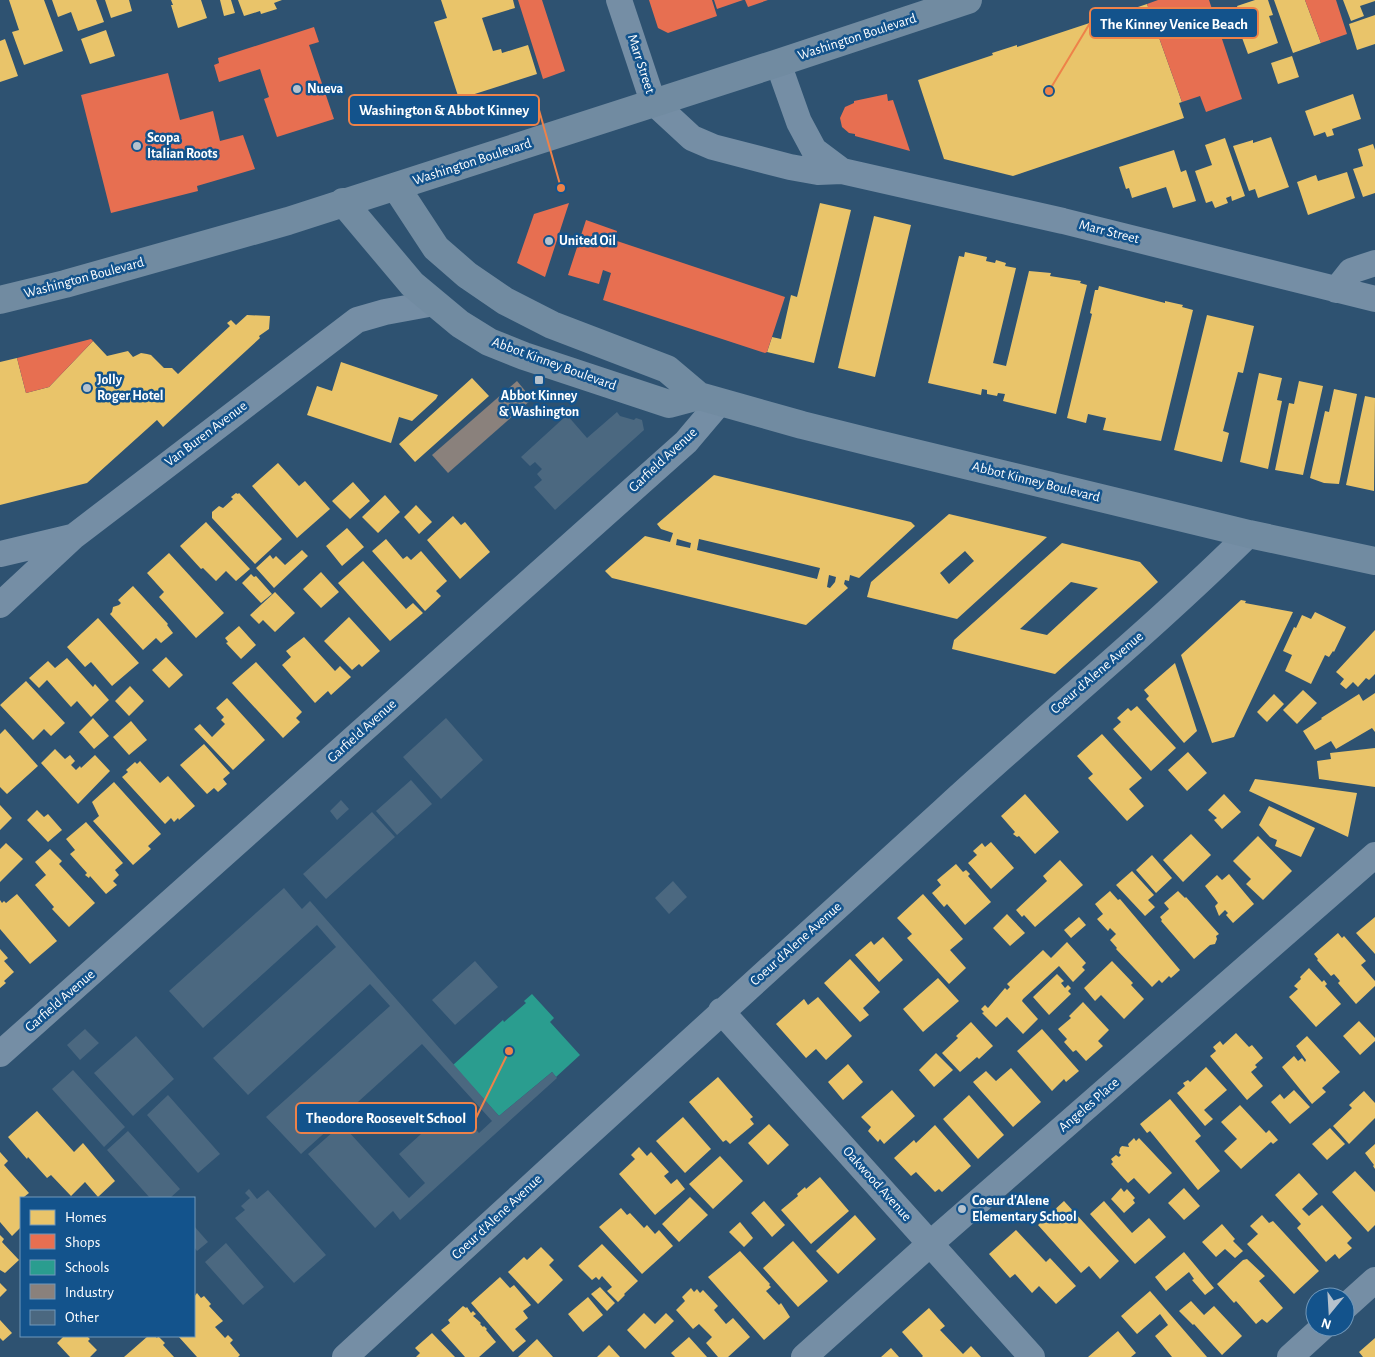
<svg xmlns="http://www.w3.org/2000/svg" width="1375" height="1357" viewBox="0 0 1375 1357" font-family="'Alegreya Sans',sans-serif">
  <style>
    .homes { fill: #e9c46a; fill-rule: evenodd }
    .shops { fill: #e76f51 }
    .schools { fill: #2a9d8f }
    .industry { fill: #8a817c }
    .building { fill: #4b6880; fill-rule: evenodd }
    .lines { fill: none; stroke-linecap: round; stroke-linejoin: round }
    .street { stroke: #758ea5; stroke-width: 26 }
    .secondary { stroke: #718ba1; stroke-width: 28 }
    .poi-dot { fill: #b6c2cd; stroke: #13538c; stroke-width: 2 }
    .labels { text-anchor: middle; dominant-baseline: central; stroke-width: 5; stroke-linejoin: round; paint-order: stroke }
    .street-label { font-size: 14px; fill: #fff; stroke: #13538c }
    .poi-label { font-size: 14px; font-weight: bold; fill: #fff; stroke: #13538c; text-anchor: start }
    .leader { fill: none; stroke: #ee8249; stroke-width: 2 }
    .callout-dot { fill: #ee8249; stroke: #13538c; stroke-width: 2 }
    .callout { fill: #13538c; stroke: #ee8249; stroke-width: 2 }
    .callout-label { font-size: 15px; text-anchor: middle; font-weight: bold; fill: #fff }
  </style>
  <rect width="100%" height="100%" fill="#2e5271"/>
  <path class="homes" d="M9,0h35l19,51 -39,14 -12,-33 7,-2z
    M52,0h44l8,22 -26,9 -7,-19 -13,5z
    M105,0h24l3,11 -21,7z
    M171,0h30l6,18 -29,10 -7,-23h2z
    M220,0h11l4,13 -11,3z
    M238,0h44l-8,3 3,6 -16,5 -1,-3 -16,5z
    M441,0h72l2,8 -33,10 11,33 8,-2 1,4 26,-8 9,29 -78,25 -25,-77 13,-4z
    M1255,0h13l5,15 -4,1 9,27 -30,11 -7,-19 -11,4 -7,-23 15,-7 -1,-3z
    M1274,0h31l16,43 -28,10z
    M1343,0h32v1l-15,5 4,10 -13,5z
    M1147,4l35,98 -3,1 5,15 -171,58 -69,-17 -26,-79 75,-25 -1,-2 25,-8v2z
    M1375,15v29l-18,6 -8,-26z
    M106,30l9,26 -25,8 -9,-25z
    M5,39l13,37 -18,6v-41z
    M1292,56l7,21 -21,7 -7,-21z
    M1353,94l8,25 -29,10 2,6 -7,2 -2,-5 -11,4 -9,-25z
    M1271,137l18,50 -31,11 -3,-9 -6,2 -16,-45 20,-6v3z
    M1225,138l20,58 -13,5 -1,-5 -5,2 2,5 -13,5 -3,-7 -6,2 -11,-32 17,-6 -7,-20z
    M1373,144l2,6v43l-12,4 -10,-28 10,-3 -5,-17z
    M1174,150l7,22 5,-2 10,31 -23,7 -7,-21 -34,11 -3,-10 -3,1 -7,-22z
    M1347,172l8,26 -47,17 -11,-33 19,-7 2,6z
    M820,203l31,7 -37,153 -47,-11 5,-15 9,2 10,-44 6,2z
    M874,216l37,9 -36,152 -37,-9z
    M965,252l22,5 -1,4 9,2 1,-3 10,3 -1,3 11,2 -23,95 13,3 23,-95 22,2 -1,3 31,5 -1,2 7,2 -31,129 -53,-13 2,-7 -7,-1 -1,3 -10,-2v-4l-5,-1 -1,6 -53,-12 31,-127 5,1z
    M1099,286l66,17v-2l18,4 -1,2 11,3 -32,131 -58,-11 3,-12 -18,-4 -2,9 -19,-5 25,-104 -2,-1 5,-23h3z
    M247,315l23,1 -1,13 -10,7 1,2 -97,89 -6,-7 -70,63 -87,22v-143l17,-4 9,35 23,-6 44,-46 14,15 21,-5 5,6 8,-4 6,1 4,1 13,13h8l6,6 52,-48 -3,-3 4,-3 5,5z
    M1207,315l47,11 -11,47 -5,-1 -15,59 6,2 -7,29 -48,-12z
    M341,362l97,33 -2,4 -24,22 -13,-4 -8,26 -84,-28 10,-29 15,5z
    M1259,373l23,5 -5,22 5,1 -14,68 -28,-7z
    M472,378l17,18 -74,66 -16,-18z
    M1299,381l24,5 -20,89 -28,-5 14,-67 5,1z
    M1334,389l23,5 -18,90 -15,-1 -14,-5 15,-67 4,1z
    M1365,396l10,2 -1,93 -28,-6z
    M278,463l21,23 6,-5 25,28 -33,29 -45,-52z
    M714,475l197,47 4,4 -56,52 -9,-3 -1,6 -4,-1 -1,4 4,4 -42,37 -194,-47 -7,-7 40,-35 25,6 3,-9 -12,-4 -4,-5zM677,539l14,4 -1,5 -14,-3zM699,539l121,29 -3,11 -120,-29zM829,575l7,2 -1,5 -5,6 -3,-1z
    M353,482l17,19 -20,18 -18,-18z
    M236,493l2,1 1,-1 43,46 -27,25 -43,-46v-6l7,-6 4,2 10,-9 -2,-2z
    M385,495l15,17 -22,21 -16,-16z
    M416,505l16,17 -13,12 -15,-17z
    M949,514l98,23 -90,82 -90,-22 4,-15zM965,551l9,10 -25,23 -9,-11z
    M453,516l8,9 4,-3 25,30 -30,27 -33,-39z
    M206,522l44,47 -14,12 -10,-10 -10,10 -13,-13 -2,1 -21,-23z
    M347,528l17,19 -22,19 -16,-20z
    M386,539l17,20 4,-3 4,4 10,-9 26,30 -11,10 5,5 -16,15 -53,-60z
    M1062,543l78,19 18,20 -103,92 -103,-25 2,-9zM1071,582l27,6 -51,47 -27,-6z
    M302,550l6,6 -34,32 -18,-20 14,-13 3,4 3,-3 9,9z
    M169,553l55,60 -28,25 -37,-41 5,-5 -17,-19z
    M363,561l43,48 7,-6 10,10 -33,28 -52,-58z
    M321,572l18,20 -18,16 -18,-19z
    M251,574l3,3 2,-1 16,18 -11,9 -19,-20z
    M133,586l35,38 -1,1 6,8 -12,10 -5,-5 -13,12 -33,-36 2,-2 1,-5 6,-2 2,-2 -3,-3z
    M275,592l20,21 -20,19 -12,-12 -4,4 -9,-9z
    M1241,600l5,1 -1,2 48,9 -59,125 -22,6 -31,-88z
    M1315,612l31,15 -12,25 -1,-1 -4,6 -4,-2 -14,29 -26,-13 7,-16 -9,-4 11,-24 2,1 6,-13 9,4z
    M349,617l31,34 -18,16 -3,-3 -7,6 -28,-29z
    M98,618l41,45 -27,23 -21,-24 -6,5 -18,-20z
    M239,626l17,19 -15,14 -15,-16 2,-1 -3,-4z
    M1375,630v44l-6,6 -3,-2 -8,9 -5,-5 -7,7 -6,-5 4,-5 -8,-7z
    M304,637l31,34 5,-5 11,11 -20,18 -3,-4 -13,12 -33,-38 9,-8 -5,-6z
    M166,657l17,18 -14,13 -17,-18z
    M67,658l26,29 2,-3 14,16 -18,17 -14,-16 -6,6 -24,-27 -8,8 -10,-10 19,-17 7,7z
    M256,662l46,50 -6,6 4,4 -17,16 -51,-55z
    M1175,663l22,68 -13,12 -38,-44 3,-3 -5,-6z
    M26,681l39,42 -14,13 -7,-7 -11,11 -33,-35z
    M130,686l14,15 -15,15 -14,-15z
    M1303,690l14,13 -20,21 -14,-14z
    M1375,693v39l-3,-4 -36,21 -5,-8 -16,9 -12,-19 19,-12 -1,-1 38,-24 4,7z
    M1274,694l10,10 -17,18 -10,-10z
    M227,698l38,42 -32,30 -39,-41 6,-5 12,13 13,-13 -4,-4 3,-3 -8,-9z
    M1137,706l39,42 -25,23 -38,-42 8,-7 -4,-4 11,-10 3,3z
    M93,718l16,18 -15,13 -15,-17z
    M131,721l16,19 -18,15 -16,-18z
    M5,729l33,37 -31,28 -7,-7v-53z
    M1102,734l40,44 -13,11 15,17 -17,15 -39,-43 5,-4 -16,-18z
    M204,744l26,29 -7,6 4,5 -9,8 -4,-4 -7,6 -27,-29z
    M1375,748v39l-56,-8 -2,-18 14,-2 -1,-6z
    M55,749l10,10 5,-4 5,6 -4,4 5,5 4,-4 1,2 14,-13 15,16 -32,33 -37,-41z
    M1188,752l19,21 -20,18 -19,-21z
    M140,761l20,22 8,-7 27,30 -16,14 -1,-2 -4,4 -3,-4 -6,6 -43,-47 6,-5 -2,-2 9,-8 2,2z
    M1255,779l102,14 -9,44 -99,-46z
    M114,782l47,52 -13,12 3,3 -18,16 -40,-44 6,-5 -7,-14z
    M1025,794l34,38 -24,22 -16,-18 -2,1 -4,-3 2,-2 -14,-16z
    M1224,794l17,18 -19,17 -8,-9 3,-2 -9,-8z
    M0,805l12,13 -12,12z
    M1269,806l46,22 -14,29 -26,-11 2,-6 -7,-3 -11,-12z
    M37,810l7,7 4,-3 14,16 -14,12 -21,-22z
    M86,822l37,41 -8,7 4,5 -6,6 4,4 -11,9 -16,-18 -1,2 -4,-3 2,-2 -17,-19 5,-4 -9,-11z
    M1191,834l20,21 -28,27 -20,-22z
    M1258,836l34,35 -29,29 -17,-16 5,-5 -18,-18z
    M991,842l23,26 -23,21 -23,-26 9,-8 -4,-4 9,-8 3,4z
    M6,843l17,16 -23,23v-33z
    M50,849l12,12 -3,3 36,39 -26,24 -17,-18 2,-2 -19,-22 11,-10 -11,-13z
    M1152,855l20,23 -16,15 -20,-23z
    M1060,860l23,25 -48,42 -11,-12 -2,2 -6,-7 31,-29 -4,-5z
    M956,864l7,8 3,-2 4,4 -2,2 23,26 -26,23 -18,-21 -3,3 -12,-14 9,-8 -4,-5z
    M1132,871l22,24 -6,5 7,7 -10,9 -29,-31z
    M1229,874l25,30 -21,19 -7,-8 2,-2 -3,-3 -6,6 -4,-10 3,-3 -13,-17 12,-11 5,5z
    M1110,891l8,9 2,-1 60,71 -9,8 -2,-2 -7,7 -3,-3 -7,7 -36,-38 1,-1 -7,-8 6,-6 -6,-6 -2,3 -11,-12 6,-5 -8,-10z
    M1178,891l7,7 1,-1 33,37 -3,2 1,3 -2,5 -5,1 -16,14 -33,-38 1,-1 -2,-3 9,-8 -5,-6z
    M17,894l40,47 -27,23 -30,-35v-29l2,3 2,-2 2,2z
    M923,894l40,45 -13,11 16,18 -17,16 -42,-46 5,-4 -15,-16z
    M1007,914l18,19 -15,13 -17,-18z
    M1079,917l7,8 -15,13 -7,-8z
    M1375,917v37l-19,-21z
    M1338,933l4,5 2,-2 22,25 -5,4 14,16v5l-19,18 -18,-21 2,-2 -6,-7 -3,2 -14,-16 1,-1 -4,-5z
    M883,937l20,23 -24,22 -24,-27 16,-14 3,4z
    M1067,942l19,21 -4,4 3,3 -12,12 -14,-16 -36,33 -1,2 16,18 -15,15 -16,-17 -11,10 -14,-14 2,-1 -3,-3 4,-4 3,3 17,-20 2,2 3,-3 -3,-3 1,-1 35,-33 8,8z
    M0,949l8,9 -4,3 10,11 -10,9 2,2 -6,5z
    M850,959l30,33 -17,16 6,7 -9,7 -36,-39z
    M1112,961l21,22 -2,2 13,14 -20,20 -23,-24 -6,6 -11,-13z
    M1309,968l13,14 2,-2 3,4 -2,2 16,18 -25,23 -27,-30 9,-8 -4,-3 7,-7 -1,-2z
    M1057,974l7,7 -3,2 4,5 3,-3 3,3 -3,3 3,3 -22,21 -16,-18z
    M938,978l21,23 -36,31 -20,-23z
    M818,997l34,39 -26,24 -10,-11 -10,9 -30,-34 28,-25 4,6z
    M1083,1002l26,28 -11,11 5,5 -17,15 -10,-11 -3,2 -9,-10 3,-3 -9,-10 13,-11 -2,-2z
    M1359,1021l16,17v3l-15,14 -17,-19z
    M971,1022l22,24 -14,13 -2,-2 -17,15 -18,-19 16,-15 -2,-2z
    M1042,1029l37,42 -13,11 -2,-3 -12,12 -35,-40z
    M1236,1033l13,14 3,-2 11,13 -8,7 2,2 -6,5 12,14 -16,14 -37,-44 6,-5 -3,-4 7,-6 3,4z
    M1307,1036l33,36 -18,16 4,4 -14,12 -30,-37 12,-11 4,5 4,-3 3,4 1,-2 -10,-14z
    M936,1053l17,17 -19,17 -15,-17z
    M848,1064l15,18 -20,18 -15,-18z
    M1206,1067l21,23 -23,20 9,9 -8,7 -28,-33 8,-7 -2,-3 5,-3 2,2z
    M1011,1068l30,34 -28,25 -40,-45 13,-11 10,10z
    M718,1077l35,40 -3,2 4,5 -24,20 -4,-4 -3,2 -34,-40z
    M892,1090l23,26 -31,28 -4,-5 -2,3 -10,-11 3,-4 -10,-10z
    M1294,1090l16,17 -20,17 -19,-22 9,-8 4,5z
    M1364,1091l11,12v15l-26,26 -16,-18 19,-18 -3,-3z
    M969,1095l35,40 -26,24 -35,-40z
    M1170,1099l31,37 -6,5 25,30 -22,19 -48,-59 -3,2 -7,-9z
    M1240,1105l26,28 3,-3 9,10 -5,4 -2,-2 -30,27 -17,-18 13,-12 -16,-17z
    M37,1111l37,41 9,-9 32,38 -17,16 -13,-15 -14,14 -20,-21 -4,3 -19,-21 -1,2 -19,-22z
    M683,1117l28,32 -26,24 -29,-32z
    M769,1124l20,21 -21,20 -20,-22z
    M935,1125l36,41 -29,26 -3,-3 -4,3 -19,-20 -5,4 -17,-18 20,-18 2,3z
    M1330,1128l15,16 -18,16 -15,-16z
    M1134,1138l2,3 3,-3 33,35 -23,21 -15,-16 -6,5 -17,-19 2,-2 -2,-3 5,-4 3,2 2,-2 -2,-2 1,-5 2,-2 7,1 -1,-3z
    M1375,1144v25l-2,-3 1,-1 -9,-12z
    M639,1147l8,9 4,-4 18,20 -5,4 7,8 6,-5 8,10 -30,26 -36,-41 16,-15 -4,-4z
    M0,1152l8,9 -4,4 25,28 -5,4 2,1h-5v29l-9,9 -12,-14z
    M720,1156l23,25 -30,28 -24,-25z
    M1355,1171l20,21v33l-7,7 -36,-40z
    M1299,1173l19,21 -16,15 7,7 13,-11 30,33 -5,5 5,5 -13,11 -4,-5 -9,8 -29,-34 4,-4 -26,-29z
    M820,1177l29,34 -38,33 -30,-34 17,-14 -1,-2 8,-7 1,2z
    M1121,1188l3,4 3,-3 8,9 -2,2 2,3 -11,10 -13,-14z
    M1184,1188l16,18 -16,14 -16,-17z
    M690,1197l18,18 -29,27 -17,-18z
    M764,1201l21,24 -13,12 -21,-24z
    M1064,1201l55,60 -19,18 -11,-13 -8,7 -43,-48z
    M1104,1201l28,32 17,-15 17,19 -31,27 -45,-50z
    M621,1208l6,7 3,-2 14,15 3,-3 8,9 4,-4 14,16 -31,28 -43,-47z
    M855,1215l21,24 -38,35 -22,-23z
    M1262,1215l7,8 4,-2 46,50 -25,23 -47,-50 11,-10 -8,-8z
    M740,1222l13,16 -9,9 -15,-15z
    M1222,1224l13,15 -2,2 10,10 -8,7 -10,-9 -9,8 -14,-15z
    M1016,1230l30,32 4,-4 26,28 -20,18 -17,-18 -7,7 -17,-19 -5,4 -21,-24z
    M0,1235l4,4 -2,3 17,18 -14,13 -5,-3z
    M793,1241l35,40 -30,26 -35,-39z
    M602,1244l36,37 -14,13 1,1 -7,7 -11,-11 5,-4 -10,-11 -3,4 -3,-3 -4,3 -14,-14z
    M541,1247l13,13 -5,5 14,15 -25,24 -30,-32 16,-15 3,3z
    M740,1251l30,33 -1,1 2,2 -5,4 13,14 2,-2 9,14 -26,23 -56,-63z
    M1184,1252l30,36 -9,7 -13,-15 2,-1 -5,-7 -23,19 -11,-14z
    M1247,1259l18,17 -6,5 24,27 -16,15 -5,-4 -6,5 -20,-23 -2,2 -17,-19 26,-24z
    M500,1277l10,11 4,-3 17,20 -8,6 5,7 -13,11 11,12 -13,11 -42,-49z
    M0,1283l7,7 -7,7z
    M600,1287l15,16 -8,8 -16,-17z
    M691,1288l3,4 3,-3 3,4 3,-3 15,16 -4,4 12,14 7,-6 17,19 -22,20h-10l-12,-14 6,-6 -13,-13 -6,5 -17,-19 9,-9 -3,-4z
    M1150,1291l57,66h-35l-17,-21 13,-11 -8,-11 -23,20 -16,-18z
    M197,1293l4,5 3,-2 7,8 -2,2 14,15 -8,6 10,11 3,-3 5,5 -3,3 10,12 -2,2h-41l-19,-21h16v-39z
    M588,1297l15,18 -20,17 -15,-18z
    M1191,1301l13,14 10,-9 28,30 -20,19 -28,-31 -1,1 -14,-14z
    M463,1306l3,2 1,-1 4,6 2,-2 3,3 -3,2 8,7 -1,1 3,3 1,-1 3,3 -1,1 10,12 -17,15h-14l-24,-27 9,-7 -2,-3z
    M929,1308l16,18 -5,4 23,24 8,-8 10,11h-59l1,-1 -21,-24z
    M644,1313l11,11 11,-11 8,8 -29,28 -18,-19z
    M0,1320l12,13 -9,8 -3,-3z
    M1118,1331l18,22 -5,4h-43z
    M432,1333l23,24h-39l4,-4 -5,-5z
    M64,1336h23l3,3 -2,2 9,9 -7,7h-20l-13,-14z
    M148,1336h7l2,2 1,-2 7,7 -2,2 11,12h-50z
    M689,1337l18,20h-32l-4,-4z
    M1375,1338v19h-12l-4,-5z
    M537,1339l16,18h-35z
    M609,1345l11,12h-23z
    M891,1348l8,9h-18z"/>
  <path class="shops" d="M518,0h24l23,71 -22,8z
    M649,0h63l5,16 -49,17 -10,-5z
    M714,0h29l-26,9z
    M745,0h23l-20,7z
    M1158,0h51l33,99 -36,13 -6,-16 -18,6 -35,-98z
    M1305,0h31l11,34 -26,9z
    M314,27l5,15 -10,3 25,74 -57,18 -13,-38 5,-2 -9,-28 -41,13 -5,-17 5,-2 -1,-5z
    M168,73l12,47 33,-9 7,30 23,-6 12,34 -58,17 1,5 -87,22 -30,-118z
    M887,94l1,7 5,-1 17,51 -55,-15v-2l-6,-1 -7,-6 -2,-9 5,-11 9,-4v-2z
    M569,203l-24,74 -28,-14 17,-49z
    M586,220l31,11 -3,9 171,57 -18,55 -2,1 -162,-53 8,-27 -8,-3 -4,14 -31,-9z
    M91,339l2,2 -44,46 -23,6 -9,-35z"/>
  <path class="schools" d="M532,994l22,24 -4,4 30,33 -24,22 -4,-5 -53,44 -46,-51 50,-45 1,2 22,-19 -2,-2z"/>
  <path class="industry" d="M517,381l15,18 -84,74 -16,-18z"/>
  <path class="building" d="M617,412l3,4 14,4 2,-2 6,2 2,10 -89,80 -21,-23 8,-7 -5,-6 5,-5 -7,-7 -5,4 -9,-9 46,-42 20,23z
    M446,718l37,42 -42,39 -38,-42z
    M411,780l21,24 -35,31 -21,-24z
    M341,800l8,9 -12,11 -7,-9z
    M372,812l23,25 -69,62 -23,-25z
    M673,881l14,16 -18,17 -14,-16z
    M284,888l18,21 8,-8 189,215 53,-44 5,6 -157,142 -7,-9 -18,17 -67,-74 26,-23 -3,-4 -30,27 -35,-37 124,-111 -20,-22 -122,111 -35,-37 123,-111 -19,-22 -114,103 -34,-37zM422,1044l70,77 -13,12 -26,-28 -54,49 26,29 -16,15 -71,-78z
    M475,961l23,26 -43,38 -23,-25z
    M85,1029l14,14 -19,17 -13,-15z
    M136,1036l38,43 -41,37 -39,-43z
    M73,1070l52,57 -21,20 -52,-58z
    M168,1095l52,59 -22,19 -51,-58z
    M128,1131l52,58 -10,9h-20l-43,-48z
    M249,1189l8,10 11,-9 58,65 -32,28 -59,-65 10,-8 -4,-4 9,-8 -5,-5z
    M194,1226l14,16 -11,9 -3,-4z
    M226,1243l38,44 -21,18 -38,-43z"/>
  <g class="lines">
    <path class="street" d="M619,0l34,102 39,36 21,9 77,20 28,5 24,-1 221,50 312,78
      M778,63l21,59 15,28 28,21
      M1336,290l15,-19 24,-8
      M0,554l72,-17
      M0,605l73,-68 284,-217 28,-8 49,-9
      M721,1011l311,346
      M0,1054l686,-612 33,-39
      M1345,1307l30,-27
      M345,1357c199,-183 399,-366 599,-547 101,-93 208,-180 305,-276
      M804,1357l127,-114 444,-388
      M1290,1357l33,-30"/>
    <path class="secondary" d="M396,187l40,61 31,27 38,26 47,24 115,44 32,27 103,29 72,18 375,91 126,27
      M343,202l69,82 48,40 29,18 35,14 145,48 30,-8
      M0,300l65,-16 223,-63 490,-158 190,-63"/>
  </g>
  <g class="poi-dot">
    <circle cx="297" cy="89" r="5"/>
    <circle cx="137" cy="146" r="5"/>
    <circle cx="549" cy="241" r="5"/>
    <rect x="534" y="375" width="10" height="10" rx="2.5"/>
    <circle cx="87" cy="388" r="5"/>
    <circle cx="962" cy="1209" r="5"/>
  </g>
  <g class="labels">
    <g class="street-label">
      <text transform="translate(857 37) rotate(-18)">Washington Boulevard</text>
      <text transform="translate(641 64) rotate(72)">Marr Street</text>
      <text transform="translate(472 162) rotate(-18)">Washington Boulevard</text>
      <text transform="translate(1109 232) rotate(14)">Marr Street</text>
      <text transform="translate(84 278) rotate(-15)">Washington Boulevard</text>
      <text transform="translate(554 364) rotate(20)">Abbot Kinney Boulevard</text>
      <text transform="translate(206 434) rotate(-37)">Van Buren Avenue</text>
      <text transform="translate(663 460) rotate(-43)">Garfield Avenue</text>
      <text transform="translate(1036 482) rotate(14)">Abbot Kinney Boulevard</text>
      <text transform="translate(1097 673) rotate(-41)">Coeur d'Alene Avenue</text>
      <text transform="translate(362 731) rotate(-42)">Garfield Avenue</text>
      <text transform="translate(796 944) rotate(-42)">Coeur d'Alene Avenue</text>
      <text transform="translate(60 1001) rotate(-41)">Garfield Avenue</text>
      <text transform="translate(1089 1105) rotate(-41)">Angeles Place</text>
      <text transform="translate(877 1184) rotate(48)">Oakwood Avenue</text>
      <text transform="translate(497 1217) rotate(-43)">Coeur d'Alene Avenue</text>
    </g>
    <g class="poi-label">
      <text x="307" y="89">Nueva</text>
      <text x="147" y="138">Scopa<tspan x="147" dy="16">Italian Roots</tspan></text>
      <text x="559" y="241">United Oil</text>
      <text x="97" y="380">Jolly<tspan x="97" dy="16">Roger Hotel</tspan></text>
      <text x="539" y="396" text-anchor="middle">Abbot Kinney<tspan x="539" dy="16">&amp; Washington</tspan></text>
      <text x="972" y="1201">Coeur d'Alene<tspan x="972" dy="16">Elementary School</tspan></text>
    </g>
  </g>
  <path class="leader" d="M1049 91L1090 23M561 188L539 110M509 1051L476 1118"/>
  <g class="callout-dot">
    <circle cx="1049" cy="91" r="5"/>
    <circle cx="561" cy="188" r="5"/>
    <circle cx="509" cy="1051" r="5"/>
  </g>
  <g class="callout">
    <rect x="1090" y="8" width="168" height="30" rx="5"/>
    <rect x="349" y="95" width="190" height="30" rx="5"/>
    <rect x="296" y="1103" width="180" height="30" rx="5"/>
  </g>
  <g class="callout-label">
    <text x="1174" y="29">The Kinney Venice Beach</text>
    <text x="444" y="115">Washington &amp; Abbot Kinney</text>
    <text x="386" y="1123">Theodore Roosevelt School</text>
  </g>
  <rect x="20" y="1197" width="175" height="140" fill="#13538c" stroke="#7198ba"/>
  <rect x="30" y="1210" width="25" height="15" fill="#e9c46a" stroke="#7198ba"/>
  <text x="65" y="1222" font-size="15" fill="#ffffff">Homes</text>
  <rect x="30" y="1234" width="25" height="15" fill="#e76f51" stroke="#7198ba"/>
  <text x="65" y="1247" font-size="15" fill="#ffffff">Shops</text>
  <rect x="30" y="1260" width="25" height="15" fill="#2a9d8f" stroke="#7198ba"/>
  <text x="65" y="1272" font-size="15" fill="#ffffff">Schools</text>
  <rect x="30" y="1284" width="25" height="15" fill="#8a817c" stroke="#7198ba"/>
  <text x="65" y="1297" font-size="15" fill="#ffffff">Industry</text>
  <rect x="30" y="1310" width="25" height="15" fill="#4b6880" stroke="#7198ba"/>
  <text x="65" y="1322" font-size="15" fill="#ffffff">Other</text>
  <g transform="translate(1330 1312) rotate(198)"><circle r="24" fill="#13538c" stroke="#7198ba"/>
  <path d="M0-4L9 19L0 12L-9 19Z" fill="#b6c2cd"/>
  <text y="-8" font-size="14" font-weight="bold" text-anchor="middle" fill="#ffffff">N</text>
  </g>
</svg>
